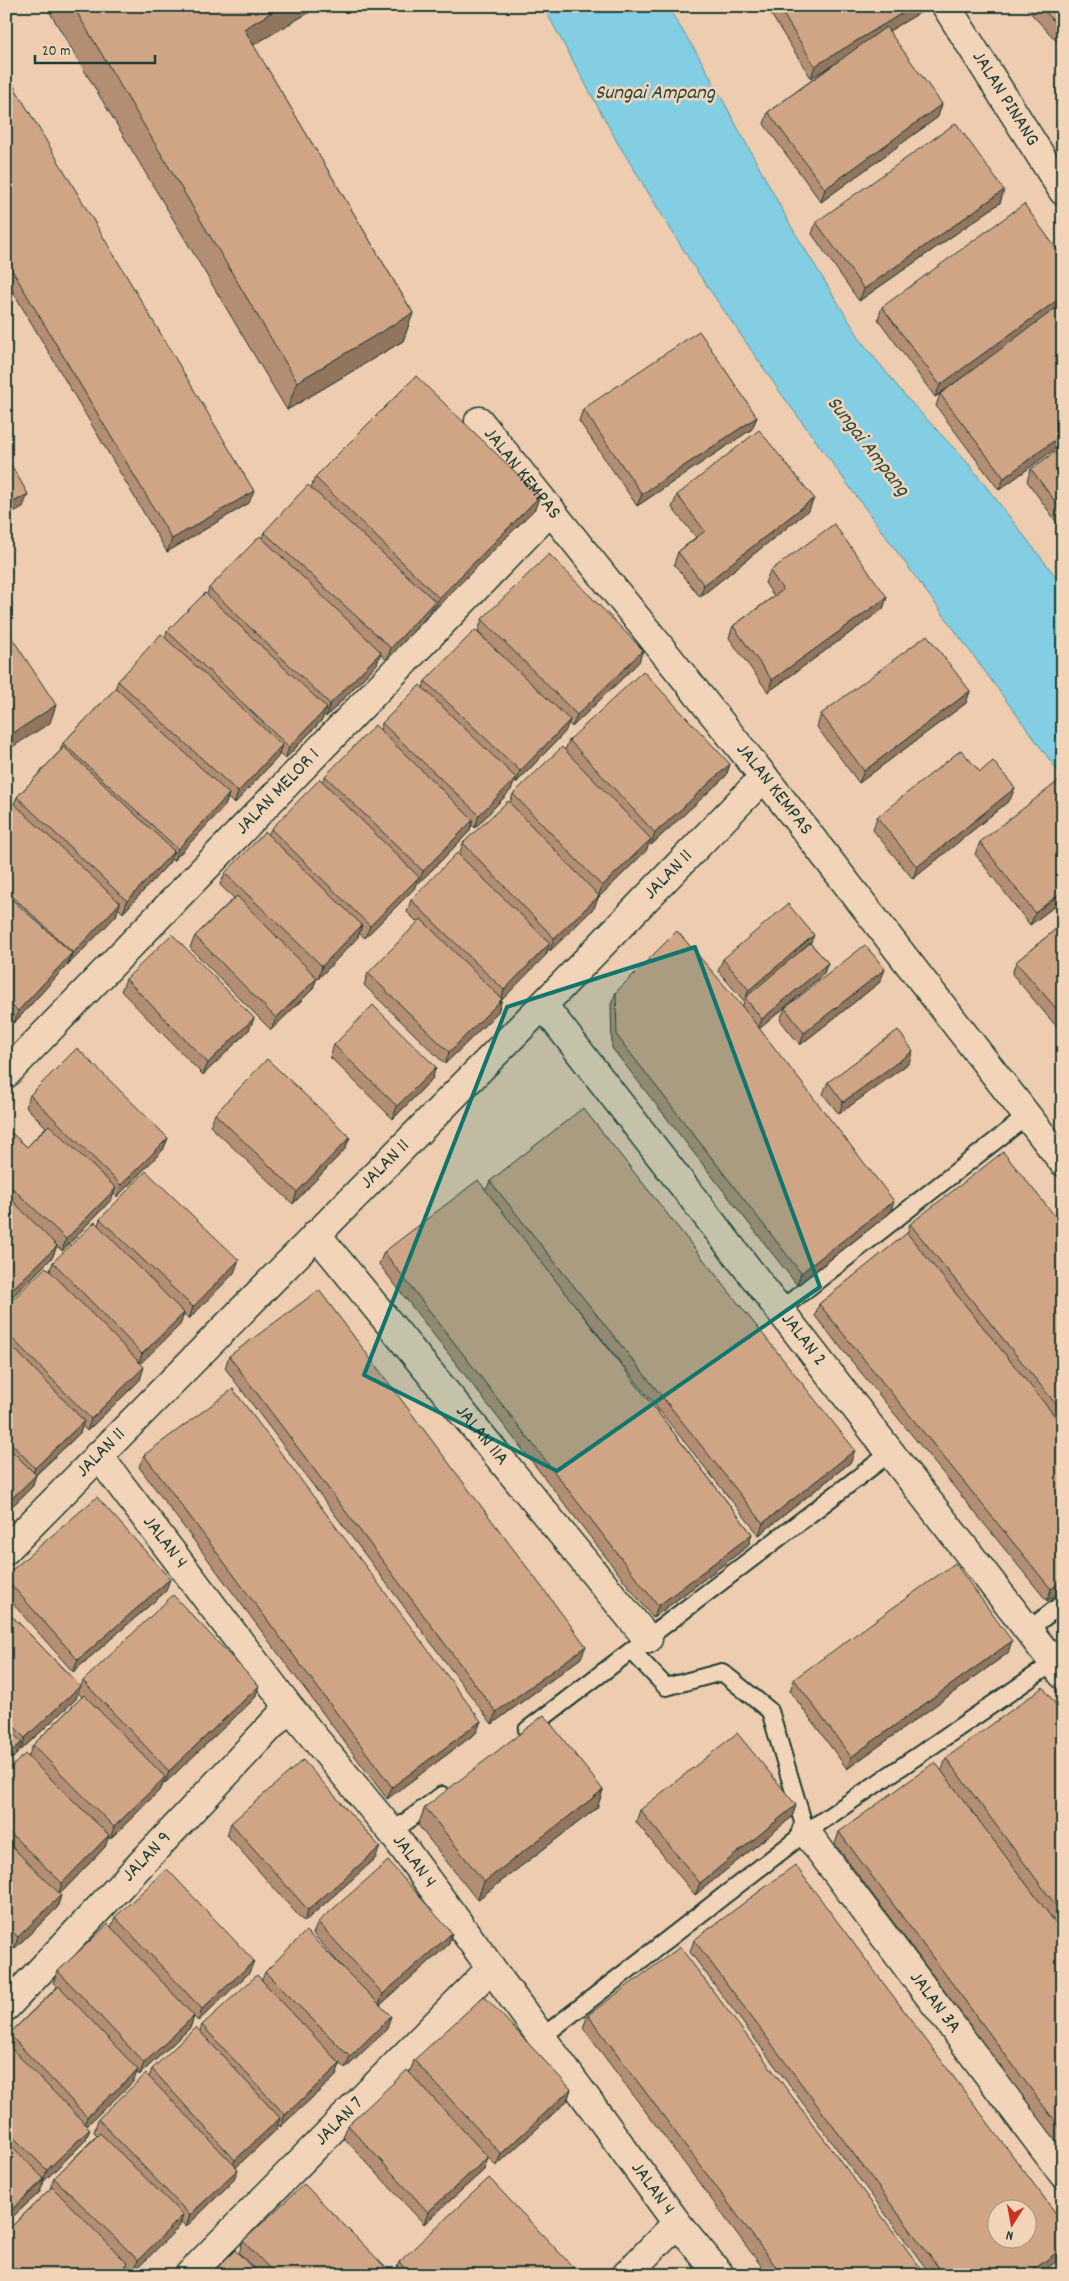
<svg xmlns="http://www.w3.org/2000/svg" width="1069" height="2281" viewBox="0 0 1069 2281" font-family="Dekko,sans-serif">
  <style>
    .water { fill: #83cee3; stroke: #5b949d }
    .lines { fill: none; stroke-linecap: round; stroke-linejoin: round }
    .service-casing { stroke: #1f3d34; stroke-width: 20 }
    .minor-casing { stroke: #1f3d34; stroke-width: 31 }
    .service { stroke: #f2d5b8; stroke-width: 16 }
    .minor { stroke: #f2d5b8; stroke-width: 28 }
    .wall { fill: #b38e73; stroke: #1f3d34 }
    .shaded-wall { fill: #92745e; stroke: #1f3d34 }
    .building { fill: #d0a586; stroke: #1f3d34; fill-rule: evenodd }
    .marked { fill: #0f766e; fill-opacity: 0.2; stroke: #0f766e; stroke-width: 4; stroke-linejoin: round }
    .labels { text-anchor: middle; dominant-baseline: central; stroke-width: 5; stroke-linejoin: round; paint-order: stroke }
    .street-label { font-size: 20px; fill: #1f3d34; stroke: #f2d5b8 }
    .water-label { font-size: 21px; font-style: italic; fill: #294c46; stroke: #f2d5b8 }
  </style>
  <rect width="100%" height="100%" fill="#edccaf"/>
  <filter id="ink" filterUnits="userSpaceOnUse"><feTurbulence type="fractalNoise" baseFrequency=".02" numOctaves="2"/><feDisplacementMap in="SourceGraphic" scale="10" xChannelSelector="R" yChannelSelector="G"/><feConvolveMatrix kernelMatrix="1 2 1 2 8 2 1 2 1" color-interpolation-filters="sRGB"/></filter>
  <g filter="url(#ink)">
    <path class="water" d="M543,6h124l34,54 91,168 70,114 44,55 61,65 96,124v192l-283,-386 -86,-125 -78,-127z"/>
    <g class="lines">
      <defs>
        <path id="service" d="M780,1310l247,-194
          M1028,1630l35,-27
          M632,1651l34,36 56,-15 48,39 36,121
          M527,1730l363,-277
          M392,1832l50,-37
          M542,2037l264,-205 247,-169"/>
        <g id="minor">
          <path id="s1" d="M946,6l117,185"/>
          <path id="s2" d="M479,421l285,356 299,385"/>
          <path id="s3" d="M543,1005l520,670"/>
          <path id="s4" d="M6,1074l545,-564"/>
          <path id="s5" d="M316,1234l332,405"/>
          <path id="s6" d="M98,1455l191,252 103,125 285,391 43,52"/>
          <path id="s7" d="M6,1550l537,-545 221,-228"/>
          <path id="s8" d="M806,1832l257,342"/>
          <path id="s9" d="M6,2007l283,-300"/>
          <path id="s10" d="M189,2275l302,-307"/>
          <path d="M626,2275l51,-52"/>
        </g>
      </defs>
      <use href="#service" class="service-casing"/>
      <use href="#minor" class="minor-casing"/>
      <use href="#service" class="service"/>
      <use href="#minor" class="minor"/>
    </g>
    <path class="wall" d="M46,6h274l-67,39 160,268 -10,28 -116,69z
      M767,6h156l-2,6 -32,19 49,86 -117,85 -57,-78 4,-12 66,-48 -23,14 -44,-70z
      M1024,6h39v42z
      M6,73l243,430 -82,49 -161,-272z
      M1004,190l-4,13 -141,98 -47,-67 4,-12z
      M1063,258v185l-64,47 -63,-84 4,-12 5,-3 -10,6 -57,-78 4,-12z
      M583,409l174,8 -5,12 -115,77 -58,-85z
      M1063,446v85l-36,-50 4,-12z
      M315,477l220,32 -101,101 -2,-2 -2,5 -43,47 -7,-6 -3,10 -51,53 -2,-2 -2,5 -37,39 -6,-5 -1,3 -44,47 -6,-6 -3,8 -52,55 -2,-2 -2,4 -46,50 -5,-5 -2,8 -48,49v-1l-54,59 -4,-3 -2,7 -2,2v-232l8,7 3,-7 43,-46 3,-8 52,-54 3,-8 47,-43 2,-7 40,-37 2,-6 53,-50 2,-6 47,-44z
      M677,495l137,3 -5,12 -109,87 -26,-33 4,-12 18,-15 -24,-29z
      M770,571l117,26 -4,12 -115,83 -39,-54 4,-12 41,-30 -9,-13z
      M482,619l157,43 -67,65 -4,-4 -3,9 -49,51 -2,-1 -3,8 -36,38 -3,-3 -3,7 -50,51 -2,-2 -3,8 -49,49 -6,-5 -1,4 -40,42 -11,-11 10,10 -5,12 -41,40 -81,-82 5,-12 39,-38 -14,-13 5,-12 43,-38 3,-6 51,-47 3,-6 55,-46 2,-7 41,-35 2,-7 64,-38 -11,-11z
      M970,691l-4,12 -107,80 -42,-56 4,-13z
      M569,740l161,24 -4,12 -75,69 -2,-2 -3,8 -48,47 -4,10 -44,43 -2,-2 -2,6 -44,44 -4,13 -53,52 -81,-79 4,-12 50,-50 -11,-11 4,-12 48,-45 4,-12 47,-40 3,-9 52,-44z
      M980,772l30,28 -97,79 -40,-49 4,-13z
      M980,842l83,58 -33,25 -55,-71z
      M1063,923v98l-7,5 -44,-52 4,-12z
      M811,944l17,19 -5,12 -64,54 131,184 -93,72 -185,-237 -1,-44 5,-12 126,15 2,-6 -26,-30 5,-12z
      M885,969l-5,13 -80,63 -20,-25 5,-12z
      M126,979l128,39 -5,12 -46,45 -82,-84z
      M334,1045l102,22 -4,12 -39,40 -63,-62z
      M909,1063l-70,51 -16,-20 5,-12z
      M30,1095l138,43 -5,12 -46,47 -3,-3 -3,6 -49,51 -5,-5 -5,12 -46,45v-175l21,19 19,-20 -20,-20z
      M215,1114l135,23 -5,12 -52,55 -83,-78z
      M490,1181l361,281 -92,73 -185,-231 178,230 -4,12 -95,72 -274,-354 5,-12 102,-62z
      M100,1219l134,54 -45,46 -5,-5 -4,11 -40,38v17l-53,51 -5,-5 -2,7 -44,42 -4,12 -26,25v-206l44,-35 3,-9 45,-37z
      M910,1224l153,2v363l-16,12 -232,-285 4,-12 88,-70z
      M229,1356l352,302 -89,66 -267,-356z
      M144,1455l337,266 -5,12 -89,66 -248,-332z
      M6,1575l160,16 -93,81 -67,-76z
      M6,1610l74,76 -4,13 -55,51 -2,-1 -2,5 -11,11z
      M1063,1615v23l-7,-8 4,-13z
      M1008,1653l-161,116 -57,-78 4,-12z
      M83,1681l172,17 -90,85 -1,-1 -3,7 -51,50 -2,-1 -3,9 -45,47 1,1 -4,13 -43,41 -7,-6 -1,3v-174l22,-15 5,-12 49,-48 -4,-4z
      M1063,1714v436l-228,-306 4,-12 103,-62 4,-12z
      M603,1790l-6,18 -120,92 -59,-75 7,-18z
      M796,1805l-4,12 -97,78 -59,-73 4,-12z
      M231,1823l144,36 -71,63 -77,-87z
      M115,1917l134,56 -51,48 -4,-4 -4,11 -51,47 -2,-3 -4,10 -47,43 4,4 -5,12 -41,40 -4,11 -34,31v-183l3,-6 48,-47 -4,-4 5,-12 53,-44z
      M318,1922l134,11 -4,12 -68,60 7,24 -42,40 -5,-5 -4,12 -56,51 -2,-2 -2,5 -40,37 2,2 -5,12 -47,46 -5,-5 -2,5 -45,45 -7,-7 -4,10h-117v-43l44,-43 4,-11 43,-43 -3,-3 4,-13 51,-42 3,-8 48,-38 2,-6 60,-45 3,-8 80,-2 -32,-36z
      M694,1940l344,335h-107l-241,-323z
      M588,2015l338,260h-158l-185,-247z
      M414,2060l157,29 -4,12 -71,65 -8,-9 -4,13 -60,54 -81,-87 5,-12 62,-53z
      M243,2241l146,30 -1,4h-128l-21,-22z
      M399,2262l166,13h-170v-1z"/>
    <path class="shaded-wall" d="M282,6h38l-87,51 11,-28z
      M914,6h9l-2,6 -110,66 4,-12z
      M942,104l-4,13 -117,85 4,-13z
      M1004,190l-4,13 -141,98 5,-12z
      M1063,296v9l-128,92 5,-12z
      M413,313l-10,28 -116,69 10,-28z
      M757,417l-5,12 -115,77 5,-12z
      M1063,434v9l-64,47 5,-12z
      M254,491l-5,12 -82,49 5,-13z
      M28,494l-5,13 -17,9v-10z
      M540,496l-5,13 -101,101 5,-12z
      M814,498l-5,12 -109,87 4,-12z
      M887,597l-4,12 -115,83 4,-12z
      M435,601l-5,12 -43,47 4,-12z
      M643,650l-4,12 -67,65 5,-12z
      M381,652l-4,12 -51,53 4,-13z
      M970,691l-4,12 -107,80 5,-12z
      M56,705l-6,18 -44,28v-13z
      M327,708l-5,12 -37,39 4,-12z
      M570,720l-5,12 -49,51 4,-12z
      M282,745l-4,12 -44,47 4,-12z
      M730,764l-4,12 -75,69 4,-12z
      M516,778l-5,12 -36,38 4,-13z
      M1015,788l-5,12 -97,79 4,-12z
      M229,794l-4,12 -52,55 5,-12z
      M473,820l-4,12 -50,51 4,-12z
      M651,839l-5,12 -48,47 -4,10 -44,43 4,-13 44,-41 4,-11z
      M174,851l-5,12 -46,50 4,-12z
      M419,877l-5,12 -49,49 5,-12z
      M1063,891v9l-33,25 5,-12z
      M120,903l-4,13 -48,49 5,-12z
      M362,925l-4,12 -40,42 4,-13z
      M814,935l-5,12 -64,52 4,-9z
      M550,943l-4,12 -46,47 4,-12z
      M72,953l-5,12 -53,58 4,-12z
      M828,963l-5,12 -66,56 5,-12z
      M885,969l-5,13 -80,63 4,-12z
      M317,978l-5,12 -41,40 5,-12z
      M502,999l-4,13 -53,52 4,-12z
      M1063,1012v9l-7,5 5,-12z
      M13,1015l-5,12 -2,2v-7z
      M254,1018l-5,12 -46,45 5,-12z
      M913,1051l-4,12 -70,51 4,-12z
      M436,1067l-4,12 -39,40 4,-13z
      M350,1137l-5,12 -52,55 4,-12z
      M168,1138l-5,12 -46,47 4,-12z
      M116,1188l-5,12 -49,51 4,-12z
      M894,1201l-4,12 -93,72 4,-12z
      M57,1246l-5,12 -46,45v-8z
      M239,1260l-5,13 -45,46 4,-12z
      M184,1313l-4,12 -42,41 4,-12z
      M144,1367l-4,13 -53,51 4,-12z
      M84,1421l-4,12 -50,47 5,-12z
      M855,1450l-4,12 -92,73 4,-12z
      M36,1475l-4,12 -26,25v-8z
      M752,1534l-4,12 -95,72 5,-12z
      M170,1579l-4,12 -93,81 5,-12z
      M1063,1580v9l-16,12 4,-12z
      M1012,1641l-4,12 -161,116 4,-12z
      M586,1646l-5,12 -89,66 4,-12z
      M80,1686l-4,13 -55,51 4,-12z
      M259,1686l-4,12 -90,85 4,-12z
      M481,1721l-5,12 -89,66 5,-12z
      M22,1742l-5,12 -11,11v-8z
      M165,1777l-4,12 -51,50 4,-12z
      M603,1790l-6,18 -120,92 7,-18z
      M796,1805l-4,12 -97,78 5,-12z
      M109,1835l-4,12 -47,49 4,-13z
      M380,1847l-5,12 -71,63 4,-12z
      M61,1895l-4,13 -43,41 4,-12z
      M452,1933l-4,12 -70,62 5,-13z
      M254,1961l-5,12 -51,48 4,-12z
      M194,2016l-4,12 -51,47 5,-12z
      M391,2016l-4,13 -42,40 5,-12z
      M340,2064l-4,12 -56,51 5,-12z
      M138,2070l-5,12 -50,47 4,-12z
      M571,2089l-4,12 -71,65 5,-12z
      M280,2118l-4,12 -45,42 4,-12z
      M90,2129l-5,12 -41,40 -4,11 -34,31v-8l37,-34 4,-11z
      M488,2157l-4,13 -60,54 4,-12z
      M238,2169l-5,12 -47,46 4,-12z
      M183,2215l-4,12 -45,45 4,-12z
      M1063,2248v9l-25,18h-12z
      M127,2263l-4,12h-8z
      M573,2267l-2,8h-6z"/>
    <path class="building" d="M73,6h209l-38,23 169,284 -116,69z
      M778,6h136l-99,60z
      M1040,6h23v25z
      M886,27l56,77 -117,85 -57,-77z
      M6,73l248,418 -82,48 -166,-279z
      M956,123l48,67 -140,99 -48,-67z
      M1024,204l39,54v38l-123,89 -58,-78z
      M1063,303v131l-59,44 -64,-84z
      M699,331l58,86 -115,77 -59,-85z
      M416,376l124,120 -101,102 -124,-121z
      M759,430l55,68 -110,87 -26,-33 27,-21 -28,-36z
      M1063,446v66l-32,-43z
      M6,456l22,38 -22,12z
      M308,485l127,116 -44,47 -127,-116z
      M834,524l53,73 -115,83 -39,-54 50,-36 -13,-19z
      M260,536l121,116 -51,52 -121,-116z
      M549,554l94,96 -66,65 -95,-96z
      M205,593l122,115 -38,39 -122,-116z
      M6,629l50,76 -50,33z
      M475,630l95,90 -50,51 -95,-90z
      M161,634l121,111 -44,47 -120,-111z
      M927,635l43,56 -106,80 -43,-57z
      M643,671l87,93 -75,69 -86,-93z
      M420,685l96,93 -37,37 -97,-92z
      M116,688l113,106 -51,55 -115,-106z
      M375,725l98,95 -50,51 -98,-95z
      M64,747l110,104 -47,50 -110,-104z
      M562,747l89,92 -49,47 -89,-92z
      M961,750l19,22 13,-11 22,27 -98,79 -40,-50z
      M320,779l99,98 -49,49 -99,-97z
      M1061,779l2,3v109l-28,22 -55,-71z
      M7,797l113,106 -47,50 -67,-63z
      M508,801l91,95 -45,42 -91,-95z
      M265,832l97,93 -40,41 -97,-93z
      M457,853l93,90 -46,47 -93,-90z
      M6,894l66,59 -54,58 -12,-11z
      M237,896l80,82 -41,40 -81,-82z
      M788,904l26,31 -65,55 -26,-31z
      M421,919l81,80 -53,53 -81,-79z
      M1063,923v89l-2,2 -45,-52z
      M677,931l60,69 157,201 -93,72 -184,-237 -1,-44z
      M172,934l82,84 -46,45 -82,-84z
      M810,943l18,20 -66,56 -17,-21z
      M865,945l20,24 -81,64 -19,-25z
      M373,1005l63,62 -39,39 -63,-61z
      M6,1009l7,6 -7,7z
      M898,1030l15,21 -70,51 -15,-20z
      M77,1048l91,90 -47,47 -91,-90z
      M267,1059l83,78 -53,55 -82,-78z
      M583,1108l272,342 -92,73 -273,-342z
      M49,1125l67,63 -50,51 -60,-57v-54l21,19z
      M1003,1152l60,74v187l-153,-189z
      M146,1171l93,89 -46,47 -93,-88z
      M478,1180l274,354 -94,72 -274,-354z
      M6,1194l51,52 -51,49z
      M95,1222l89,91 -42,41 -89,-92z
      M907,1233l156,193v154l-12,9 -232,-285z
      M46,1267l98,100 -53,52 -85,-87v-26z
      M319,1290l267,356 -90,66 -267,-356z
      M6,1340l78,81 -49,47 -29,-30z
      M233,1389l248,332 -89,66 -248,-332z
      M6,1445l30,30 -30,29z
      M97,1497l73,82 -92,81 -72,-81v-4z
      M955,1563l57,78 -161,116 -57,-78z
      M173,1595l86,91 -90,85 -86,-90z
      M6,1610l74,76 -55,52 -19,-20z
      M1043,1687l20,27v201l-117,-157z
      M84,1695l81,82 -51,50 -81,-82z
      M544,1715l59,75 -119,92 -59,-75z
      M6,1727l16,15 -16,15z
      M737,1733l59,72 -96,78 -60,-73z
      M25,1754l84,81 -47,48 -56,-54v-57z
      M303,1760l77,87 -72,63 -77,-87z
      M935,1762l128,171v199l-224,-300z
      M6,1841l55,54 -43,42 -12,-12z
      M388,1861l64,72 -69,61 -65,-72z
      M795,1865l268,358v25l-37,27h-82l-250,-335zM996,2208h30v30h-30z
      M167,1869l87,92 -52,48 -87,-92z
      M108,1924l86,92 -50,47 -86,-92z
      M306,1931l85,85 -41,41 -85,-85z
      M6,1934l4,3 -4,4z
      M680,1947l246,328h-144l-194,-260z
      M257,1975l83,89 -55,51 -83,-90z
      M59,1986l79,84 -51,47 -78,-83z
      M484,1996l87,93 -70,65 -87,-94z
      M196,2027l84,91 -45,42 -83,-91z
      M7,2044l83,85 -43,41 -41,-40z
      M407,2070l81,87 -60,55 -80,-87z
      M146,2074l92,95 -48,46 -92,-96z
      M100,2133l83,82 -45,45 -84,-82z
      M6,2140l38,39 -38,36z
      M489,2178l84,89 -8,8h-154l-12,-13z
      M304,2184l85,87 -3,4h-110l-33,-34z
      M52,2187l75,76 -12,12h-102l-7,-7v-36z
      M235,2250l24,25h-49z"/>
  </g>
  <path class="marked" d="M695,947l125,340 -263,184 -193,-96 143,-368z"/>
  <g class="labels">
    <g class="street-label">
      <text stroke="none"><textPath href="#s1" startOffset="110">JALAN PINANG</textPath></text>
      <text stroke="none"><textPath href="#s2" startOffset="68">JALAN KEMPAS</textPath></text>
      <text stroke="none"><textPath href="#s2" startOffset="472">JALAN KEMPAS</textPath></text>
      <text stroke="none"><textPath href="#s4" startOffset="392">JALAN MELOR 1</textPath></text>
      <text stroke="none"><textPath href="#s7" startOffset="946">JALAN 11</textPath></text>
      <text stroke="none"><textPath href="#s7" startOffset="541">JALAN 11</textPath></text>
      <text stroke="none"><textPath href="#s3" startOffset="424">JALAN 2</textPath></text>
      <text stroke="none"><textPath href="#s5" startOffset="261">JALAN 11A</textPath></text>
      <text stroke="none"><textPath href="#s7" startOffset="136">JALAN 11</textPath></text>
      <text stroke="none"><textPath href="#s6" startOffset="110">JALAN 4</textPath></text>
      <text stroke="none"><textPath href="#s9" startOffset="206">JALAN 9</textPath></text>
      <text stroke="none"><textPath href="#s6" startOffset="515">JALAN 4</textPath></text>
      <text stroke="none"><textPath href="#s8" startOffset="214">JALAN 3A</textPath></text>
      <text stroke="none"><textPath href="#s10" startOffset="215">JALAN 7</textPath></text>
      <text stroke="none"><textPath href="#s6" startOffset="920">JALAN 4</textPath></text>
    </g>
    <g class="water-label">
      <text x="655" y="94">Sungai Ampang</text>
      <text transform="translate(867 447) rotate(52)">Sungai Ampang</text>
    </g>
  </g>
  <rect width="1069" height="2281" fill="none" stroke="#f2d5b8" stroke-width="25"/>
  <rect x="12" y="12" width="1044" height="2256" fill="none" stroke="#1f3d34" stroke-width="2" filter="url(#ink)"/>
  <g transform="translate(1012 2224) rotate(191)"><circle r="24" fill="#f2d5b8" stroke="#9e9883"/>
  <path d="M0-4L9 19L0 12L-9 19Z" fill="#c8321e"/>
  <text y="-8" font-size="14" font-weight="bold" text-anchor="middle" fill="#1f3d34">N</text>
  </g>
  <path d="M35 55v8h120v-8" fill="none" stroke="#1f3d34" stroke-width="2.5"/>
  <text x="42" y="55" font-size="15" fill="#1f3d34" stroke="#f2d5b8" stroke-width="4" paint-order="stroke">20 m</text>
</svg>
